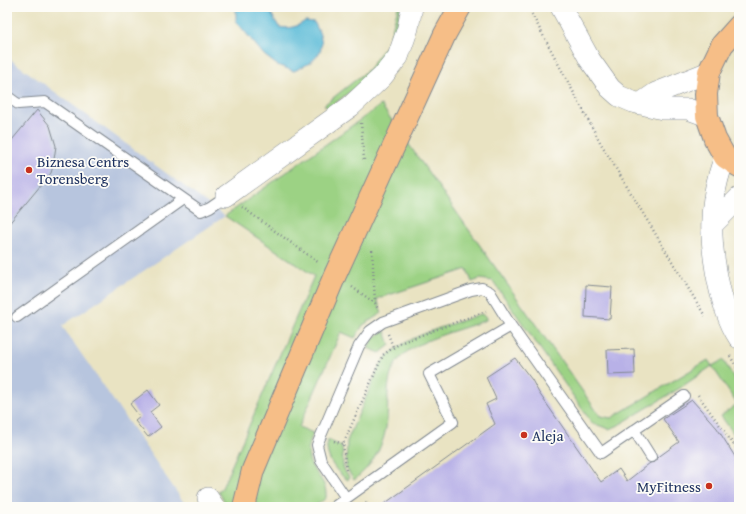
<svg xmlns="http://www.w3.org/2000/svg" width="746" height="514" viewBox="0 0 746 514" font-family="'Gentium Book Plus',serif">
  <style>
    .industrial { fill: #b7c5de }
    .green { fill: #9cd284; stroke: #5c8071 }
    .water { fill: #59bad7; stroke: #3a749a }
    .building { fill: #b8b1e7 }
    .lines { fill: none; stroke-linecap: round; stroke-linejoin: round }
    .lane-casing { stroke: #828990; stroke-width: 12 }
    .street-casing { stroke: #828990; stroke-width: 22 }
    .highway-casing { stroke: #828990; stroke-width: 24 }
    .path { stroke: #828990; stroke-width: 2.5; stroke-dasharray: 1 3; stroke-linecap: butt }
    .lane { stroke: #fff; stroke-width: 10 }
    .street { stroke: #fff; stroke-width: 21 }
    .highway { stroke: #f6be87; stroke-width: 22 }
    .poi-dot { fill: #c8321e; stroke: #fdfcf7; stroke-width: 1.5 }
    .labels { text-anchor: middle; dominant-baseline: central; stroke-width: 3.5; stroke-linejoin: round; paint-order: stroke }
    .poi-label { font-size: 15px; fill: #1b2f5e; stroke: #fdfcf7; text-anchor: start }
  </style>
  <rect width="100%" height="100%" fill="#fdfcf7"/>
  <filter id="ink" filterUnits="userSpaceOnUse"><feTurbulence type="fractalNoise" baseFrequency=".025" numOctaves="2"/><feDisplacementMap in="SourceGraphic" scale="8" xChannelSelector="R" yChannelSelector="G"/><feConvolveMatrix kernelMatrix="1 2 1 2 8 2 1 2 1" color-interpolation-filters="sRGB"/></filter>
  <filter id="wash" filterUnits="userSpaceOnUse"><feTurbulence type="fractalNoise" baseFrequency=".012" numOctaves="4" result="noise"/><feDisplacementMap in="SourceGraphic" scale="16" xChannelSelector="R" yChannelSelector="G"/><feGaussianBlur stdDeviation="0.9" result="paint"/><feColorMatrix in="noise" values="0 0 0 0 0 0 0 0 0 0 0 0 0 0 0 0 0 1.4 0 .05"/><feComposite in="paint" operator="in"/></filter>
  <g filter="url(#wash)">
    <rect width="100%" height="100%" fill="#e9e3c2"/>
    <path class="industrial" d="M7,57l218,159 -163,110 125,181h-180z"/>
    <path class="green" d="M398,7h3c-3,13 -5,27 -11,39 -11,26 -40,45 -61,62l-5,-3 44,-35 21,-29z
      M381,105l219,311 11,2 97,-58 4,6 11,-6 16,26v55l-18,-25 16,-12 -25,-38 -32,22 -63,38 -8,3 -17,-6 -99,-142 -13,-2 -8,3 -5,-13 -90,30 5,14 -19,12 -8,13 -14,-6 -42,95 14,6c-16,40 15,37 13,65l-12,9h-86l-10,-16 4,-3 92,-212 -89,-60z
      M481,314l5,3v3c-24,10 -65,18 -84,36 -18,18 -13,41 -15,64 -2,24 -14,45 -33,60l-8,-12 1,-27 33,-76c19,-29 69,-39 101,-51z
      M385,331l5,14 -10,8 -12,-5 6,-11z
      M328,440l13,6c5,14 -3,17 8,31l-1,3c-12,-7 -25,-26 -20,-40z"/>
    <path class="water" d="M236,7h33l3,8 7,12c10,2 18,0 26,-6l9,1c16,27 5,38 -20,49l-17,-6 -13,-10 -28,-34z"/>
    <g id="blocks">
      <path class="building" d="M37,110l13,16 6,20 -3,20 -2,7 -44,53v-80z
        M586,285l26,2 -2,32 -25,-2z
        M634,349l1,25 -27,1 -1,-25z
        M515,358l17,22 7,13 62,89 18,-13 8,12 23,-18 5,-1 2,-4 22,-16 -16,-23 29,-19 25,28 22,35v44h-359l115,-83 -9,-20 10,-5 -10,-22z
        M148,390l11,15 -9,7 11,15 -13,10 -13,-16 5,-4 -10,-13z"/>
    </g>
  </g>
  <g filter="url(#ink)">
    <use href="#blocks" fill-opacity="0" stroke="#828990" stroke-width="1"/>
    <g class="lines">
      <defs>
        <path id="lane" d="M7,96l11,8 27,-2 156,109 9,-4 16,-11
          M17,317l166,-118
          M511,326l90,127 83,-57
          M634,430l17,27
          M334,507l119,-85 -24,-48 82,-48 -21,-34 -8,-4 -11,2 -88,32 -13,9 -11,15 -42,99 4,16 25,37"/>
        <path id="street" d="M561,7l29,53 20,28 9,8 14,6 30,7h25l19,7
          M640,104l16,-11 53,-21
          M725,157c-5,13 -9,27 -11,41 -7,39 4,108 25,140
          M226,196l125,-90 31,-29 16,-20 10,-29 4,-21
          M713,224l26,-26
          M208,498l6,9"/>
        <path id="highway" d="M739,26l-17,19 -13,27 -3,22 1,22 8,23 10,18 14,9
          M244,507l9,-37 82,-195 110,-241 15,-27"/>
      </defs>
      <use href="#lane" class="lane-casing"/>
      <use href="#street" class="street-casing"/>
      <use href="#highway" class="highway-casing"/>
      <path class="path" d="M528,7l72,135 105,174
        M361,123l3,37
        M242,207l77,56
        M372,250l3,52
        M352,287l23,16 3,6
        M388,334l5,13
        M730,356l9,15
        M698,395l41,57
        M334,441l9,3
        M346,470l-3,-26 40,-89 17,-12 86,-32
        M366,502l3,5"/>
      <use href="#lane" class="lane"/>
      <use href="#street" class="street"/>
      <use href="#highway" class="highway"/>
    </g>
  </g>
  <g class="poi-dot">
    <circle cx="29" cy="170" r="4"/>
    <circle cx="524" cy="435" r="4"/>
    <circle cx="709" cy="486" r="4"/>
  </g>
  <g class="labels">
    <g class="poi-label">
      <text x="37" y="161">Biznesa Centrs<tspan x="37" dy="17">Torensberg</tspan></text>
      <text x="532" y="435">Aleja</text>
      <text x="701" y="486" text-anchor="end">MyFitness</text>
    </g>
  </g>
  <rect width="746" height="514" fill="none" stroke="#fdfcf7" stroke-width="24"/>
</svg>
